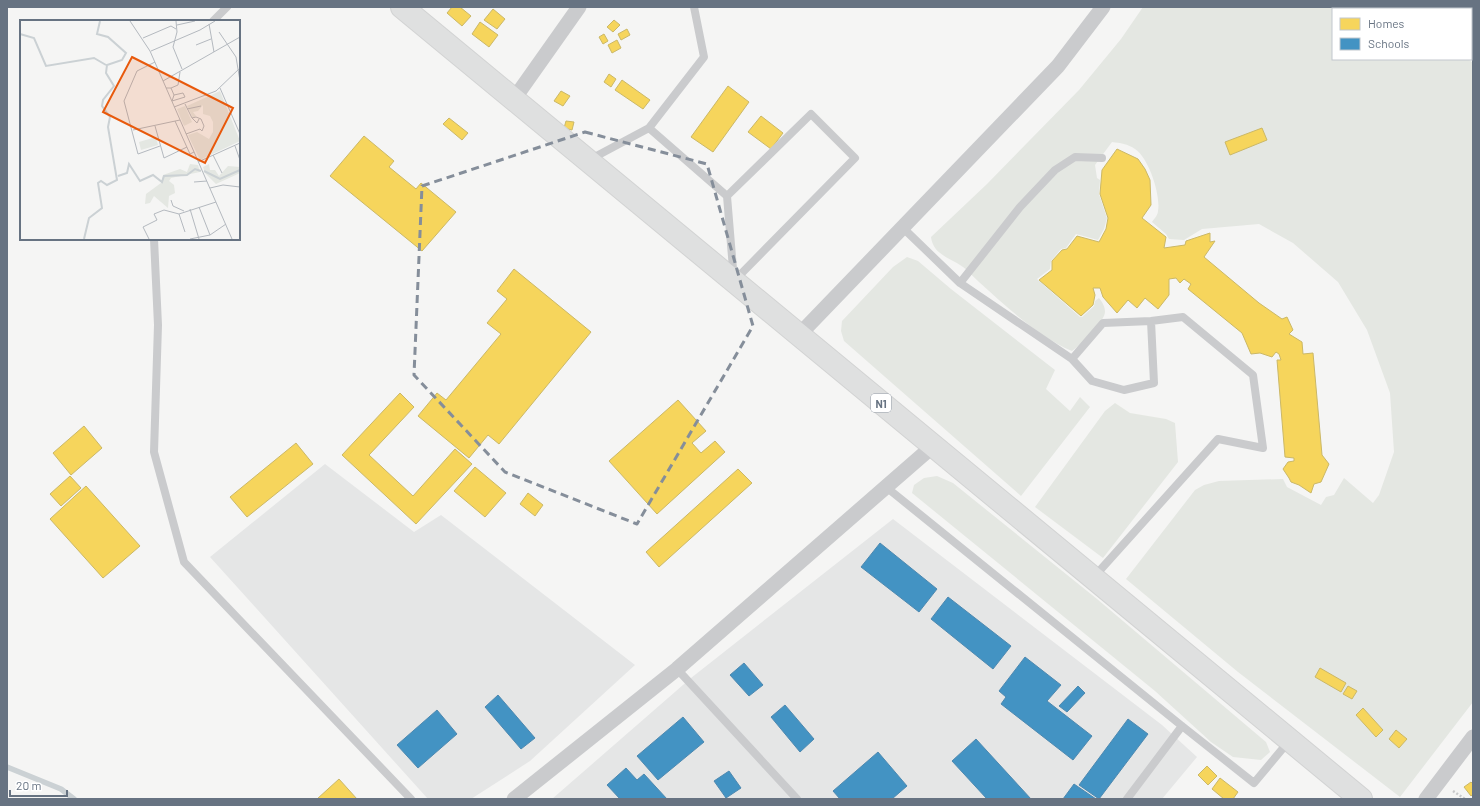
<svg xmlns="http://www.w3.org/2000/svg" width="1480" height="806" viewBox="0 0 1480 806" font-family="Barlow,sans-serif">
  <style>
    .built { fill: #e5e6e6 }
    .green { fill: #e4e7e2 }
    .homes { fill: #f6d55c; stroke: #cbb867 }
    .schools { fill: #4393c3; stroke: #4e89b0 }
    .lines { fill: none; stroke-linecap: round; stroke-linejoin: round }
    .stream { stroke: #cbd1d4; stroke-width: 5.5 }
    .highway-casing { stroke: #d2d3d3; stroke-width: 24 }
    .path { stroke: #c8c9ca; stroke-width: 2.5; stroke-dasharray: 2 2; stroke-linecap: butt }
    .lane { stroke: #cacbcd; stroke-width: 8 }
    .street { stroke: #cacbcd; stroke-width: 15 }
    .highway { stroke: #dfe0e0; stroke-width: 22 }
    .marked { fill: none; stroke: #858e9a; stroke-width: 3; stroke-dasharray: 8 5; stroke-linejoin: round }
    .labels { text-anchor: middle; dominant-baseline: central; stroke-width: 4; stroke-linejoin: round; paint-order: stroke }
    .shield { fill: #fff; stroke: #959da8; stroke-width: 1 }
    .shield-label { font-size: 11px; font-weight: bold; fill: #677382 }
    .inset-river { fill: none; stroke: #cbd1d4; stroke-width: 2 }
    .inset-road { fill: none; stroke: #b4b9bf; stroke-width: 1 }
    .view { fill: #e8590c; fill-opacity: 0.15; stroke: #e8590c; stroke-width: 2 }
    .inset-edge { fill: none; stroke: #677382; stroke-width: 2 }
  </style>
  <rect width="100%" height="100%" fill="#f5f5f4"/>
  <path class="built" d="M325,464l89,68 27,-17 194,150 -105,96 -59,38h-43l-218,-242z
    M893,519l269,206 35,32 -35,42h-610l139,-121z"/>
  <path class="green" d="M1143,7h264l2,2h-76v50h135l5,4v639l-73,95 -162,-125 -112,-93 69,-89 9,-5 15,-4 64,-2 4,8 34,18 5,-8 8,-2 10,-17 29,25 6,-8 15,-43 -4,-59 -23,-63 -29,-48 -45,-39 -34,-19 -57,5 -18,11 -15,-1 -3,-5 -14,-12c2,-3 6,-7 6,-11 3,-15 -9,-53 -23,-62 -7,-5 -15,-6 -23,-7l-17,23 2,13 3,2 -1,14 8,24 -3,11 -6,11 -22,-6 -10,14 -5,1 -10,12 -1,8 -13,10 43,38h2l12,-11 1,-5 4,-3c3,4 6,8 6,14 0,9 -25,34 -33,39 -35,-15 -65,-44 -93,-69 -6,-5 -10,-11 -16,-15 -12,-9 -30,-12 -32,-30l56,-53 92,-94 42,-51z
    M907,257l11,4 33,28 104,81 -9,19 24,22 10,-14 10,10 -69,89 -177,-155 -3,-10 1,-10 51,-54z
    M1115,403l15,10 36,6 9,4 3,39 -75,96 -68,-51 70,-96z
    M937,476l16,7 144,116 169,143 4,10 -9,8 -28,-3 -22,-15 -56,-51 -243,-198 2,-8 10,-7z"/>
  <path class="homes" d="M452,7h8l11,9 -9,10 -15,-13z
    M493,9l12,10 -8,10 -13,-9z
    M614,20l6,5 -7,7 -6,-5z
    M480,22l18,13 -9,12 -17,-13z
    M627,29l3,6 -9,5 -3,-6z
    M604,34l4,7 -5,3 -4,-7z
    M617,40l4,8 -9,5 -4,-8z
    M609,74l7,5 -5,8 -7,-5z
    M622,80l28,20 -7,9 -28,-19z
    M728,86l21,16 -36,50 -22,-15z
    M561,91l9,5 -7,10 -9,-5z
    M761,116l22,17 -12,16 -23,-17z
    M449,118l19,15 -6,7 -19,-16z
    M566,121l8,1 -2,8 -8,-2z
    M1262,128l5,12 -37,15 -5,-13z
    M364,136l30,25 -5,6 27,22 5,-6 35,29 -34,39 -92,-75z
    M1117,149l21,10 7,10 5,11 1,25 -9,13 24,19 -2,11 21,-3 1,-4 24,-8v9l5,-1 -11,16 55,46 23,16 5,-2 6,13 -4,4 13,8 1,12 10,-1 9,102 7,9 -8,18 -7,2 -3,9 -12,-8 -8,-3 -2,-4 -6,-9 5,-7 6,-1v-3l-9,-1 -8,-97h4l-2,-6 -3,-2 -4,5 -12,-4 -9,1 -9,-21 -54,-44 3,-5 -7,-5 -4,4 -4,-5 -7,1v16l-11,14 -13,-11 -8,10 -9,-8 -11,13 -14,-16 -3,-9h-7l2,7 -2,10 -12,11 -42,-36 13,-10v-9l10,-11 5,-1 10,-13 22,6 7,-13 2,-11 -8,-24 2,-24z
    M514,269l77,63 -92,112 -11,-9 -19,23 -51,-42 19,-23 9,7 55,-66 -14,-11 20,-24 -10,-8z
    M400,393l14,14 -45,48 44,41 42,-47 17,15 -56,60 -74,-69z
    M678,400l28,31 -14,12 9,10 14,-12 10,11 -68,62 -48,-53z
    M84,426l18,22 -31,27 -18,-22z
    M296,443l17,21 -66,53 -17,-20z
    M475,467l31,26 -21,24 -31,-26z
    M738,469l14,14 -93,84 -13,-15z
    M70,476l11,12 -20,18 -11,-12z
    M86,486l54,60 -37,32 -53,-59z
    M528,493l15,12 -8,11 -15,-12z
    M1320,668l26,15 -5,9 -26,-15z
    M1348,686l9,5 -5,8 -9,-5z
    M1363,708l20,22 -7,7 -20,-22z
    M1396,730l11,9 -8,9 -10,-9z
    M1207,766l10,10 -9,9 -10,-10z
    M1220,778l18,14 -5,7h-9l-12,-10z
    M339,779l18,20h-40z
    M1471,782l2,2v10l-2,2 -7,-9z"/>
  <path class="schools" d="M880,543l57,46 -18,23 -58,-45z
    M948,597l63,49 -18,23 -62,-50z
    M1025,657l36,28 -14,16 45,35 -19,24 -72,-56 5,-7 -7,-6z
    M744,663l19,22 -14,11 -19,-21z
    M1078,686l7,7 -18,19 -8,-6z
    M498,695l37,43 -14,11 -36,-42z
    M785,705l29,34 -14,13 -29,-35z
    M437,710l20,24 -39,34 -21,-23z
    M683,717l21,25 -46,38 -21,-24z
    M1128,719l20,15 -49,65 -20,-14z
    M976,739l55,60h-44l-35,-38z
    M878,752l29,34 -15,13h-52l-7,-8z
    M626,768l11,12 7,-6 23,25h-47l-13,-14z
    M729,771l12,17 -15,10 -12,-17z
    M1074,784l22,15h-33z"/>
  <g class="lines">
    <path class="stream" d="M7,767l54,22 13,10"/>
    <defs>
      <path id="highway" d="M402,7l959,792"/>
    </defs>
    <use href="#highway" class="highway-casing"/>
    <path class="path" d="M1453,791l12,8"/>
    <path class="lane" d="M213,21l14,-14
      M649,128l55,-71 -10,-50
      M589,160l60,-32 78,68 7,85 121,-123 -44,-44 -84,82
      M902,227l58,56 112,76
      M154,239l4,86 -4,127 30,110 227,237
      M960,283l60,-76 35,-37 20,-13 27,1
      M886,487l296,239 72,57 35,-42
      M1093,578l125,-139 45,9 -10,-73 -70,-58 -32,4 -48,2 -31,36 20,22 32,9 30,-7 -3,-62
      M677,669l120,130
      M1127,799l55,-73"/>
    <path class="street" d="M1432,7l2,2
      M1471,46l2,2
      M514,99l65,-92
      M799,335l259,-269 45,-59
      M514,799l163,-130 256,-223
      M1426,799l47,-62"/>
    <use href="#highway" class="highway"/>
  </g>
  <path class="marked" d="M585,132l122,32 46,162 -116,198 -132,-52 -91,-97 8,-189z"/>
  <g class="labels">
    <rect class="shield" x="871" y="394" width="20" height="18" rx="3"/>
    <g class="shield-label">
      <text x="881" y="403">N1</text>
    </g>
  </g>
  <g transform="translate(20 20)">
    <rect width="220" height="220" fill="#f5f5f4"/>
    <path d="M200,71l20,50 -40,19 -12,-25 9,-3 12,7 4,-7v-10l-3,-6 -7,-2v-9l-5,6 -5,1 3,4 -3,2 -6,-12zM165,86l7,16 -8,4 -7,-17zM136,117l2,8 -17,5 -2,-8zM170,144l8,1 2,7 -29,6 -2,3 5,4 1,8 -6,3 -1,12 -14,-12 -4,7 -5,1 1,-10 15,-11 2,-8 17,-6 7,3zM189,144l1,6h5l4,6 9,-10 12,1v6l-24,11 -11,-11 -2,-6z" fill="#e4e7e2"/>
    <path class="inset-river" d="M0,14l14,4 12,28 48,-8 12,7M184,151l16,8 20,-9M98,156l9,-3 2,-9 11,17 13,-6 9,7 2,-6 23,-1 8,-6 6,2M64,219l5,-21 13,-10 -4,-25 3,-2 6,4 10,-5 -9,-53 2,-10 -8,-11 1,-6 11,-14 -8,-13 1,-8 15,-5 4,-7 -18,-16 -11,-3 3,-13"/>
    <path class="inset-road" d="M110,1l20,30 82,188M156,1l1,11 -4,15 9,22M189,4l5,28M157,5l18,-4M199,12l17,25 4,24M123,18l28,-12 5,3M176,25l15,-6M131,31l49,-21 15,-9M135,42l-18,9 -13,30 14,53 22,-8M143,61l77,-44M146,68h5l3,7 -2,6 13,-4 -2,-4 -9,2M151,68l7,-3 2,-13M200,68l20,46M165,84l7,14M154,87l42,-16 24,-23M167,89l14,-3M155,101l15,33 4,-2M135,106l9,32 23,-11M113,110l47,-10M166,114l14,-5 2,2 2,-5 -3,-7 -5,-2 -4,1 5,5 2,-4M215,126l5,14M193,135l9,18M178,142l42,-19M174,162l13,-1M190,168l13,-3 17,2M151,180l2,6 11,5M179,187l11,28M170,189l9,30M159,194l6,18M129,219l-6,-12 14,-7 -3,-6 10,-4 15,4 37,-12M170,219l20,-4 16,-11"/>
    <path class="view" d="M112,37l101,51 -28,55 -102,-51z"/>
    <rect width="220" height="220" class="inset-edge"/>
  </g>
  <rect width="1480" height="806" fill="none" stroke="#677382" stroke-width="16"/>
  <rect x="1332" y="8" width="140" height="52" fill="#ffffff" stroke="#c2c7cd"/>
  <rect x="1340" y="18" width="20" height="12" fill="#f6d55c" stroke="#c2c7cd"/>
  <text x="1368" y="28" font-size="12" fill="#677382">Homes</text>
  <rect x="1340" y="38" width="20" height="12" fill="#4393c3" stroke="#c2c7cd"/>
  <text x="1368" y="48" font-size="12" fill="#677382">Schools</text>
  <path d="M10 790v6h57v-6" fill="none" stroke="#677382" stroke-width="2"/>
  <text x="16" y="790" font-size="12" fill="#677382" stroke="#ffffff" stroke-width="3" paint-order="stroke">20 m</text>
</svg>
